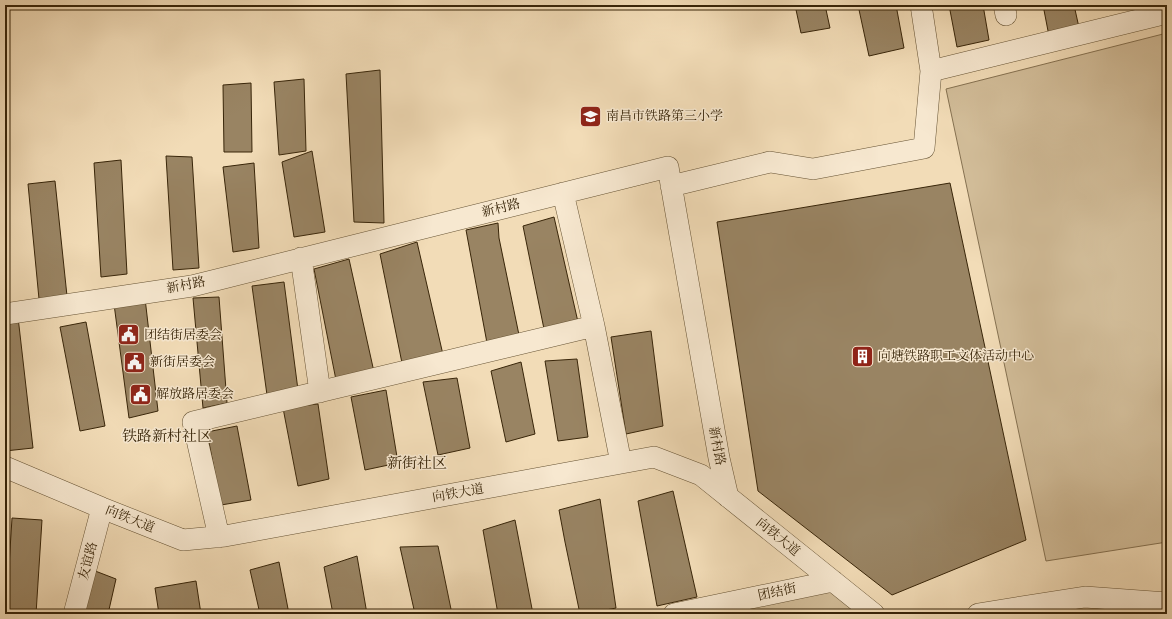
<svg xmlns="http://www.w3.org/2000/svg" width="1172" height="619" viewBox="0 0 1172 619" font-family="Cardo,'Noto Serif SC',serif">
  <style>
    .grass { fill: #d2bd99; stroke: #857151 }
    .building { fill: #998463; stroke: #382509 }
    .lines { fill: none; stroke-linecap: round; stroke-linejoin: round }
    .minor-casing { stroke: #665334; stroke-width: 22 }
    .minor { stroke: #f7e8d0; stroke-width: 21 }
    .labels { text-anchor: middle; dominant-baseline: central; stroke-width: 3; stroke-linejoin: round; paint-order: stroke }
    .poi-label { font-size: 13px; fill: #382509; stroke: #f7e8d0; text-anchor: start }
    .street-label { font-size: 13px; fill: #382509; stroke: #f7e8d0 }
    .quarter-label { font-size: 15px; fill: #382509; stroke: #f7e8d0 }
  </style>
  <rect width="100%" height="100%" fill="#f2dcb7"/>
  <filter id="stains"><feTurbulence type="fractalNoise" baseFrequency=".005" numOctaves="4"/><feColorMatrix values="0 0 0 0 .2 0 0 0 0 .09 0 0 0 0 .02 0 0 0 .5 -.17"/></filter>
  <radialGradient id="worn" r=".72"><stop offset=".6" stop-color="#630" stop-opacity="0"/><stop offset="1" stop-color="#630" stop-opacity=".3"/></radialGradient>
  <path class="grass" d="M1167,33v509l-121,19 -100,-472z
    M838,585l27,29h-153z"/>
  <path class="building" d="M795,5h30l5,23 -29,5z
    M858,5h38l8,43 -35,8z
    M949,5h34l6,35 -32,7z
    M1043,5h31l6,27 -31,4z
    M1136,5h31l-30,7z
    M380,70l4,153 -30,-1 -8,-148z
    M304,79l2,72 -27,4 -5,-73z
    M251,83l1,69h-28l-1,-67z
    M312,151l13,81 -31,5 -12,-75z
    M166,156l26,1 7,111 -26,2z
    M121,160l6,114 -26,3 -7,-114z
    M254,163l5,85 -26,4 -10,-85z
    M55,181l12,115 -28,3 -11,-115z
    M950,183l76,357 -134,55 -134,-104 -41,-269z
    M554,217l24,105 -34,7 -21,-103z
    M498,223l1,15 20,97 -32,8 -21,-113z
    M417,242l27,117 -41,9 -23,-114z
    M349,259l25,113 -38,8 -22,-111z
    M284,282l14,108 -31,5 -15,-109z
    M219,297l8,106 -24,5 -10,-110z
    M145,298l13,113 -29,7 -15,-114z
    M18,317l15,131 -28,3v-132z
    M86,322l19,104 -25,5 -20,-104z
    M651,331l12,95 -37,8 -15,-97z
    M577,359l11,78 -30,4 -13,-80z
    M521,362l14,72 -29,8 -15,-71z
    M457,378l13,70 -32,7 -15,-73z
    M386,390l12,73 -33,7 -14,-73z
    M318,404l11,75 -31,7 -15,-78z
    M237,426l14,74 -30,5 -14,-73z
    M673,491l24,106 -40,9 -19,-105z
    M600,499l16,109 -30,6h-6l-15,-72 -6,-32z
    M12,518l30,2 -6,94h-30z
    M515,520l18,94h-35l-15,-84z
    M438,546l14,68h-37l-15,-67z
    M357,556l10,58h-34l-9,-47z
    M279,562l10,52h-29l-10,-44z
    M90,569l26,10 -8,35h-27z
    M196,581l5,33h-42l-4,-26z"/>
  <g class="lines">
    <defs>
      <path id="minor" d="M1004,5l2,10
        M931,71l236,-58
        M671,186l99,-24 43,7 111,-21 7,-77 -10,-66
        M563,193l31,133 27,137
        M301,258l19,134
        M5,314l187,-28 476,-119 51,291 9,39
        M5,467l97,41 81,32 42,-4 429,-79 47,18 173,139
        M219,537l-26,-115 401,-96
        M74,614l28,-106
        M674,614l159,-33
        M978,614l107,-17 82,6"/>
    </defs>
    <use href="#minor" class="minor-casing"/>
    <use href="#minor" class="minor"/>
  </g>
  <defs>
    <symbol id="school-square" viewBox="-11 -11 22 22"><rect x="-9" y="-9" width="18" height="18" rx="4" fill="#8f2418" stroke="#f7e8d0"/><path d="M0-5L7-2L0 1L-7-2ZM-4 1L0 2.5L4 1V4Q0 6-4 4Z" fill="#fff"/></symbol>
    <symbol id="civic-square" viewBox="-11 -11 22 22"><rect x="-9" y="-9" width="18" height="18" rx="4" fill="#8f2418" stroke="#f7e8d0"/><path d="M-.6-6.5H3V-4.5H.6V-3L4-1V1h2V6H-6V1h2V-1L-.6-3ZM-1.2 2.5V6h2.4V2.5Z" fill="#fff"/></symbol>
    <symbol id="building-square" viewBox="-11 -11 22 22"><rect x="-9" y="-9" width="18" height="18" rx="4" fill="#8f2418" stroke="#f7e8d0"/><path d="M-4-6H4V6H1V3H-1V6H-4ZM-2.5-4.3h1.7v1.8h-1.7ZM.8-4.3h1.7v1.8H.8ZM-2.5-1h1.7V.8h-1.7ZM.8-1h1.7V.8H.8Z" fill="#fff"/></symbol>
  </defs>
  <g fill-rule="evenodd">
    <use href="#school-square" x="578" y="104" width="25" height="25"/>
    <use href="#civic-square" x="116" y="322" width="25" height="25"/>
    <use href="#building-square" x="850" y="344" width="25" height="25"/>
    <use href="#civic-square" x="122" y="350" width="25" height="25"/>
    <use href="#civic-square" x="128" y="382" width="25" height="25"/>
  </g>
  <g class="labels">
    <g class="poi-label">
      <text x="606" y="116">南昌市铁路第三小学</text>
      <text x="144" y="335">团结街居委会</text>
      <text x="878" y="356">向塘铁路职工文体活动中心</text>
      <text x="150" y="362">新街居委会</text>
      <text x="156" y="394">解放路居委会</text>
    </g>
    <g class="street-label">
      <text transform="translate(501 208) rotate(-14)">新村路</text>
      <text transform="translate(186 285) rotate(-11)">新村路</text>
      <text transform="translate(717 446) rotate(79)">新村路</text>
      <text transform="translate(458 493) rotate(-10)">向铁大道</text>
      <text transform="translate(130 519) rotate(22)">向铁大道</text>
      <text transform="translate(778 537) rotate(39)">向铁大道</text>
      <text transform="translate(88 561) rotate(-75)">友谊路</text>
      <text transform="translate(777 592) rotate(-12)">团结街</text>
    </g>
    <g class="quarter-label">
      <text x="167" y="436">铁路新村社区</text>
      <text x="417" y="463">新街社区</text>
    </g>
  </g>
  <rect width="1172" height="619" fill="none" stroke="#f2dcb7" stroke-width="20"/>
  <rect x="6" y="6" width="1160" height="607" fill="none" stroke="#382509" stroke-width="2"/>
  <rect x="10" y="10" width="1152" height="599" fill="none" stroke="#382509"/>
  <rect width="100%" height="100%" filter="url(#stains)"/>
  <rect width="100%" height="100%" fill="url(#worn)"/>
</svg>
